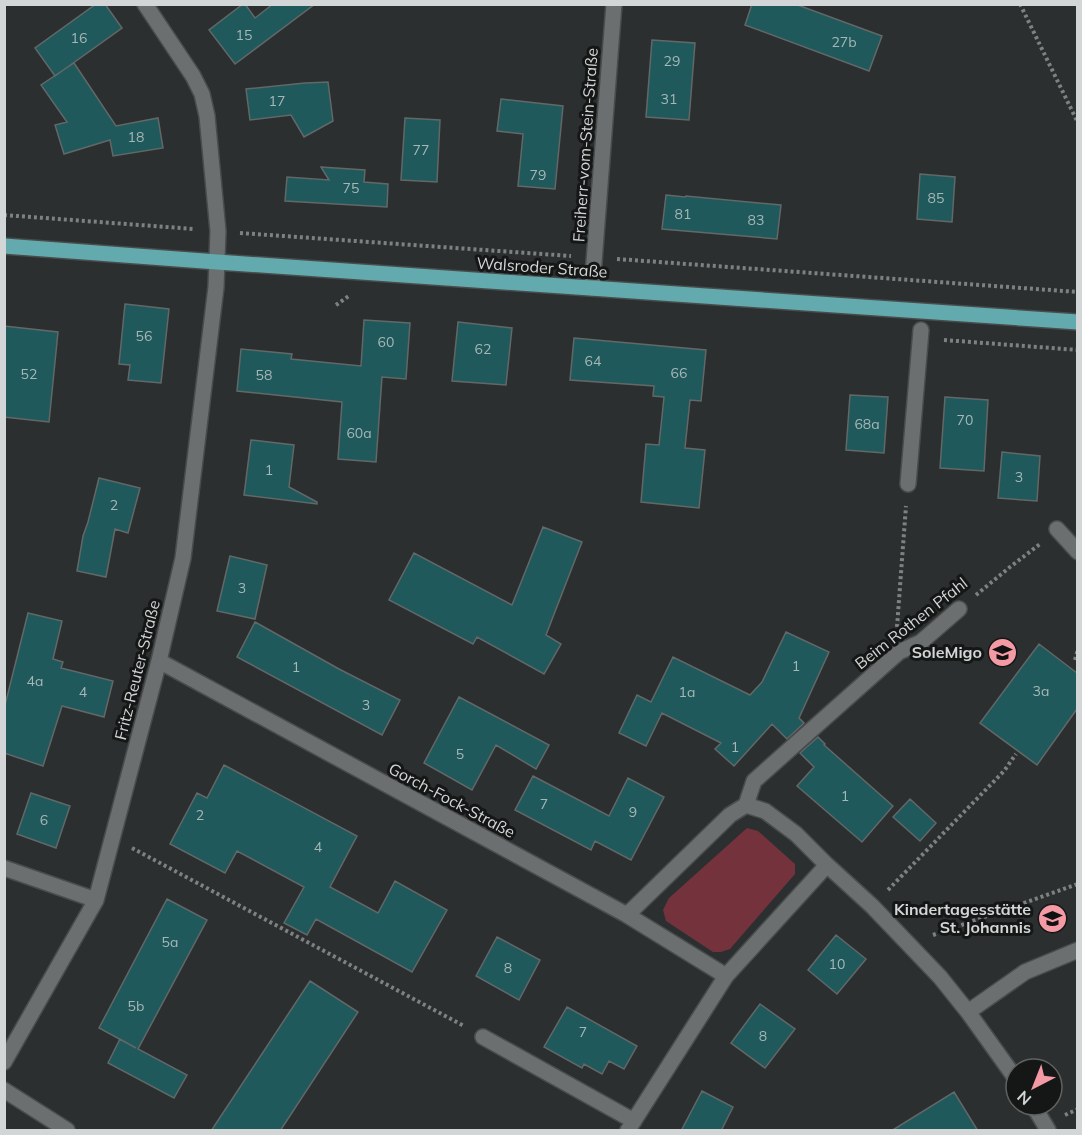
<svg xmlns="http://www.w3.org/2000/svg" width="1082" height="1135" viewBox="0 0 1082 1135" font-family="Mulish,sans-serif">
  <style>
    .green { fill: #74323d }
    .building { fill: #20595b; stroke: #626767; stroke-width: 1.5 }
    .lines { fill: none; stroke-linecap: round; stroke-linejoin: round }
    .minor-casing { stroke: #494c4c; stroke-width: 18 }
    .major-casing { stroke: #494c4c; stroke-width: 18 }
    .path { stroke: #7e8181; stroke-width: 4; stroke-dasharray: 3 3; stroke-linecap: butt }
    .minor { stroke: #6b6f6f; stroke-width: 15 }
    .major { stroke: #62aaad; stroke-width: 15 }
    .labels { text-anchor: middle; dominant-baseline: central; stroke-width: 6; stroke-linejoin: round; paint-order: stroke }
    .number-label { font-size: 14px; fill: #a6b7b7 }
    .street-label { font-size: 16px; fill: #d3d6d6; stroke: #151717 }
    .poi-label { font-size: 16px; font-weight: bold; fill: #d3d6d6; stroke: #151717; text-anchor: end }
  </style>
  <rect width="100%" height="100%" fill="#2b2f2f"/>
  <path class="green" d="M747 828 758 831 795 864V874L730 949 721 952H713L666 921 663 910 669 898Z"/>
  <path class="building" d="M96 4H105L122 28 55 76 35 48Z
    M243 4H245L255 18 273 4H315L235 64 209 30Z
    M752 4H795L882 36 869 71 745 25Z
    M652 40 695 43 689 120 646 117Z
    M74 63 116 126 158 118 163 148 113 156 110 140 64 154 55 125 67 122 41 85Z
    M328 82 333 121 304 137 291 115 250 120 246 89 305 83Z
    M501 99 563 106 555 189 518 186 523 134 497 131Z
    M405 118 440 120 437 182 401 180Z
    M321 167 365 170 364 182 388 184 387 207 285 201 287 177 329 180Z
    M920 174 955 177 952 222 917 219Z
    M666 195 685 197 686 196 781 205 777 239 662 229Z
    M125 304 169 309 161 383 128 380 130 365 119 364Z
    M364 320 410 323 406 379 382 377 376 462 338 459 342 402 237 391 241 349 292 354 291 359 361 366Z
    M458 322 512 328 506 385 452 381Z
    M4 326 58 332 49 422 4 417Z
    M574 338 706 350 701 401 690 400 685 448 705 450 699 508 641 502 646 444 659 445 664 397 653 396 654 386 570 380Z
    M850 395 888 397 884 453 846 450Z
    M945 397 988 400 984 471 940 468Z
    M251 440 294 445 289 487 317 502V504L244 495Z
    M1002 452 1040 456 1037 501 998 498Z
    M99 478 140 488 128 533 115 529 106 577 77 571 83 536 88 522Z
    M543 527 582 542 546 635 561 644 544 674 477 637 473 644 389 600 414 553 512 605Z
    M230 556 267 565 255 619 217 611Z
    M28 613 62 621 53 659 63 662 61 668 113 681 104 717 62 706 43 766 4 753V709Z
    M255 622 339 669 400 700 382 735 237 657Z
    M786 632 829 652 799 718 804 723 787 739 772 724 734 766 715 749 721 743 662 713 646 746 619 733 637 695 651 702 673 657 750 695 762 682Z
    M1039 644 1077 673V709L1037 765 980 723Z
    M459 697 549 745 536 769 496 745 472 790 424 763Z
    M818 737 825 744 824 745 893 806 862 842 797 786 814 767 800 753Z
    M224 765 357 836 330 887 378 913 395 881 447 910 412 972 316 919 307 935 284 923 304 887 237 851 225 873 170 844 197 793 207 798Z
    M533 776 609 816 628 778 664 797 631 860 595 841 591 850 515 810Z
    M31 793 70 806 56 848 17 834Z
    M910 799 936 823 920 841 893 817Z
    M167 899 207 920 138 1049 187 1075 174 1098 108 1063 120 1039 136 1048 99 1028Z
    M836 935 866 959 837 994 808 970Z
    M497 937 540 960 519 1000 476 976Z
    M310 981 358 1012 280 1131H211Z
    M760 1004 795 1029 765 1068 731 1043Z
    M567 1007 637 1046 624 1069 609 1061 602 1074 584 1064 582 1068 544 1047Z
    M702 1091 733 1107 721 1131H681Z
    M954 1092 978 1131H891Z"/>
  <g class="lines">
    <defs>
      <path id="minor" d="M592 288 614 4
        M908 484 921 330
        M1057 529 1078 552
        M159 661 627 915 726 976
        M746 805 754 781 899 652 921 642 959 609
        M4 868 96 900
        M627 915 730 815 746 805 765 811 796 834 827 865 872 906 940 977 968 1012 1016 1079
        M968 1012 1025 972 1078 950
        M483 1037 634 1121
        M4 1062 96 900 159 661 183 558 216 287 218 231 207 116 202 94 193 76 145 4
        M4 1090 67 1130
        M1033 1105 1048 1130
        M628 1130 726 976 827 865"/>
      <path id="major" d="M4 246 217 262 1078 322"/>
    </defs>
    <use href="#minor" class="minor-casing"/>
    <use href="#major" class="major-casing"/>
    <path class="path" d="M1020 4 1078 123
      M4 215 194 229
      M240 233 571 256
      M617 259 1078 292
      M336 305 350 295
      M944 340 1078 350
      M976 595 1010 567 1040 544
      M897 627 906 506
      M1075 660 1078 649
      M132 848 464 1026
      M888 890 1004 771 1016 754
      M933 935 1078 884
      M1065 1115 1078 1109"/>
    <use href="#minor" class="minor"/>
    <use href="#major" class="major"/>
  </g>
  <defs>
    <symbol id="school-disc" viewBox="-11 -11 22 22"><circle r="9.5" fill="#f49aa5" stroke="#151717"/><path d="M0-5L7-2L0 1L-7-2ZM-4 1L0 2.5L4 1V4Q0 6-4 4Z" fill="#111"/></symbol>
  </defs>
  <g fill-rule="evenodd">
    <use href="#school-disc" x="986" y="636" width="33" height="33"/>
    <use href="#school-disc" x="1036" y="902" width="33" height="33"/>
  </g>
  <g class="labels">
    <g class="number-label">
      <text x="244" y="35">15</text>
      <text x="79" y="38">16</text>
      <text x="844" y="42">27b</text>
      <text x="672" y="61">29</text>
      <text x="669" y="99">31</text>
      <text x="277" y="101">17</text>
      <text x="136" y="137">18</text>
      <text x="421" y="150">77</text>
      <text x="538" y="175">79</text>
      <text x="351" y="188">75</text>
      <text x="936" y="198">85</text>
      <text x="683" y="214">81</text>
      <text x="756" y="220">83</text>
      <text x="144" y="336">56</text>
      <text x="386" y="342">60</text>
      <text x="483" y="349">62</text>
      <text x="593" y="361">64</text>
      <text x="679" y="373">66</text>
      <text x="29" y="374">52</text>
      <text x="264" y="375">58</text>
      <text x="965" y="420">70</text>
      <text x="867" y="424">68a</text>
      <text x="359" y="433">60a</text>
      <text x="269" y="470">1</text>
      <text x="1019" y="477">3</text>
      <text x="114" y="505">2</text>
      <text x="242" y="588">3</text>
      <text x="796" y="666">1</text>
      <text x="296" y="667">1</text>
      <text x="35" y="681">4a</text>
      <text x="1041" y="691">3a</text>
      <text x="83" y="692">4</text>
      <text x="687" y="692">1a</text>
      <text x="366" y="705">3</text>
      <text x="735" y="747">1</text>
      <text x="460" y="754">5</text>
      <text x="845" y="796">1</text>
      <text x="544" y="804">7</text>
      <text x="633" y="812">9</text>
      <text x="200" y="815">2</text>
      <text x="44" y="820">6</text>
      <text x="318" y="847">4</text>
      <text x="170" y="942">5a</text>
      <text x="837" y="964">10</text>
      <text x="508" y="968">8</text>
      <text x="136" y="1006">5b</text>
      <text x="583" y="1032">7</text>
      <text x="763" y="1036">8</text>
    </g>
    <g class="street-label">
      <text transform="translate(585 145) rotate(-86)">Freiherr-vom-Stein-Straße</text>
      <text transform="translate(542 267) rotate(4)">Walsroder Straße</text>
      <text transform="translate(911 623) rotate(-38)">Beim Rothen Pfahl</text>
      <text transform="translate(137 670) rotate(-76)">Fritz-Reuter-Straße</text>
      <text transform="translate(452 800) rotate(28)">Gorch-Fock-Straße</text>
    </g>
    <g class="poi-label">
      <text x="982" y="652">SoleMigo</text>
      <text x="1031" y="909">Kindertagesstätte<tspan x="1031" dy="18">St. Johannis</tspan></text>
    </g>
  </g>
  <rect width="1082" height="1135" fill="none" stroke="#d3d6d6" stroke-width="12"/>
  <g transform="translate(1034 1087) rotate(222)"><circle r="28" fill="#151717" stroke="#616363" stroke-width="1.5"/>
  <path d="M0-4.5L10 22L0 15L-10 22Z" fill="#f49aa5"/>
  <text y="-9" font-size="16" font-weight="bold" text-anchor="middle" fill="#d3d6d6">N</text>
  </g>
</svg>
